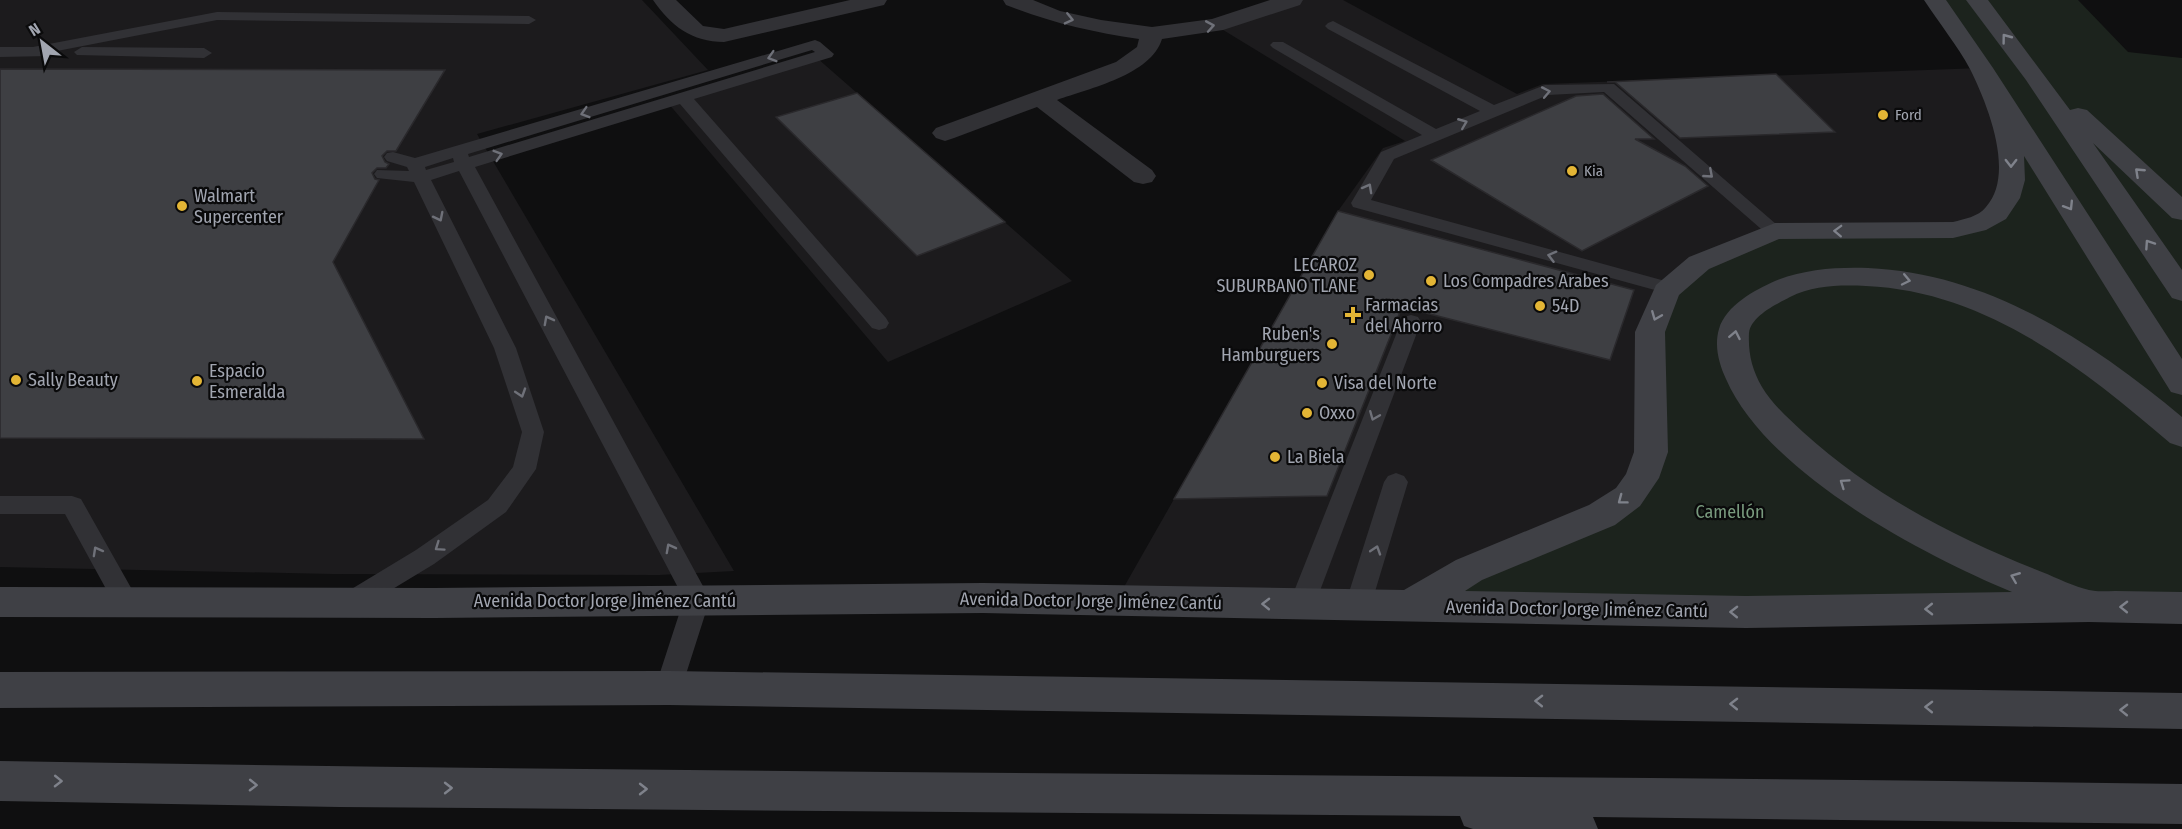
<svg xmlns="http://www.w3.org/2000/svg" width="2182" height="829" viewBox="0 0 2182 829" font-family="'Fira Sans Condensed',sans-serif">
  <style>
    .built { fill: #1c1b1d }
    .green { fill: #1c231d }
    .building { fill: #3e3f43; stroke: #2a292c; stroke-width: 1.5 }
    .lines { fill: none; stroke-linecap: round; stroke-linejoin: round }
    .lane { fill: #313135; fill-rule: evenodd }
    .street { fill: #313135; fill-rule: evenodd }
    .secondary { fill: #3f4045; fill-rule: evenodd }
    .oneway { stroke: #6f7179 }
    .oneway2 { stroke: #7f828b }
    .poi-dot { fill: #e3b535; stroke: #0a0a0b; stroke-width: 2 }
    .labels { text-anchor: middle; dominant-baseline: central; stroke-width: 4.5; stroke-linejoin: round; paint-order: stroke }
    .far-poi-label { font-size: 15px; fill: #a1a5b0; stroke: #0a0a0b; text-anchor: start }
    .poi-label { font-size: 18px; fill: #a1a5b0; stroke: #0a0a0b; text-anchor: start }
    .park-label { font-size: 18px; fill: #799a7e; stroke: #0a0a0b }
    .street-label { font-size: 18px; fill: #a1a5b0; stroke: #0a0a0b }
  </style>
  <rect width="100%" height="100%" fill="#0f0f10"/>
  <path class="built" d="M0 0H642L708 70 477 134 734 571 659 575 332 574 0 567Z
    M1292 0H1343L1517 94 1543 84 1981 68 2004 120 2005 200 1642 478 1410 606 1116 601 1338 211 1383 148 1405 141 1215 25Z
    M817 58 1072 281 888 362 668 103Z"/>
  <path class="green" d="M1935 0H2078L2128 52 2182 58V608L1410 606 1628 497 1666 291 1775 231 1953 230 1995 215 2004 120Z"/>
  <path class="building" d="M0 69 445 70 396 151H387L382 156 385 162 389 164 386 168H377L372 173 375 179 379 180 333 262 424 439 0 438Z
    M1776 74 1835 132 1680 138 1615 82H1607Z
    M857 93 1005 222 917 256 776 117Z
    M1603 94 1654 139H1635L1685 166 1708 186 1582 251 1431 160 1576 96Z
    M1338 211 1634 290 1610 360 1402 307 1327 496 1174 499Z"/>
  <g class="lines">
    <path class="lane" d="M217 12 529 16 536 20 529 24 217 20 57 51 49 56 0 57V47H33Z
      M1333 21 1494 105 1545 85 1614 84 1784 231 1782 235H1768L1604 92 1548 95 1394 159 1371 200 1676 284 1679 288 1676 292 1669 294 1662 292 1353 207 1351 203 1381 152 1422 135 1273 48 1270 45 1273 42H1283L1436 129 1480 111 1328 29 1325 26 1328 23Z
      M815 40 820 42 834 54 832 57 694 99 886 318 889 323 886 328 879 330 872 328 680 104 475 167 710 599 679 696 669 700 659 696 655 688 684 599 459 171 431 180 516 348 544 432 536 469 506 512 434 564 358 610 349 614 340 610 336 603 340 596 416 550 488 500 513 467 522 432 494 348 414 182 377 178 374 174 377 170 409 171 407 167 387 161 384 157 387 153 393 152 415 158ZM812 50 815 52 469 157 468 154ZM453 158 454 162 426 170 425 167Z
      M82 47 204 48 212 53 204 58 77 55 74 52Z
      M1411 315 1418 317 1421 322 1315 604 1311 611 1302 615 1293 611 1289 604 1401 322 1404 317Z
      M1396 473 1404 476 1408 482 1371 605 1367 612 1358 616 1349 612 1345 605 1384 482 1388 476Z
      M0 496H72L81 499 139 602 135 609 126 613 117 609 65 514H0Z"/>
    <path class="street" d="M653 0H676L703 26 724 29 850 0H887L884 5 724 42C692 42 671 26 653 0Z
      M1003 0H1033L1060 11 1101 20 1152 27 1212 19 1270 0H1303L1300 5 1223 30 1162 39C1151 75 1090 88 1057 100L1152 170 1156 176 1152 182 1143 184 1134 182 1037 107 954 138 945 141 936 138 932 133 936 128 1116 62 1137 47 1139 39C1091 32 1052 23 1006 5Z"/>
    <path class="secondary" d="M1924 0H1946L1993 68 2182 359V395L2171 392 2024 156 2025 180 2020 198 2006 219 1986 230 1953 238 1779 239 1709 269 1679 295 1665 332 1668 452 1659 478 1640 506 1615 525 1482 580 1465 591 1746 596 2012 592C1921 554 1767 473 1726 379 1719 364 1714 346 1719 329 1726 305 1755 290 1775 281 1805 269 1836 267 1868 268 1988 273 2092 342 2182 417V447L2170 443C2083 368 1985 291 1866 286 1840 285 1814 285 1790 297 1777 304 1751 316 1749 333 1748 353 1752 370 1762 387 1772 404 1789 419 1803 432 1872 495 1956 538 2042 572 2057 578 2075 587 2089 590 2097 592 2107 591 2115 591 2137 591 2160 592 2182 592V624L2089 622 1746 628 983 613 434 618 0 617V587L434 588 983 583 1404 590 1456 560 1589 505 1616 488 1626 474 1634 452 1635 332 1656 285 1689 257 1775 223 1953 222C1964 219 1978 217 1986 207 2016 174 1987 103 1970 69 1957 45 1939 23 1924 0Z
      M1966 0H1988L2070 110 2078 108 2087 110 2182 197V220L2172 218 2093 143 2182 270V301L2172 298 2026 80Z
      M669 671 2182 693V729L669 705 0 708V672Z
      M0 761C727 774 1455 774 2182 784V824L1593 817 1598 829H1473L1464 826 1460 816 339 807 0 801Z"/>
  </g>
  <defs><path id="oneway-chevron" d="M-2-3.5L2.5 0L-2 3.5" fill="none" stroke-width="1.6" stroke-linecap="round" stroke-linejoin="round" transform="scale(1.5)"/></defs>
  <g class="oneway">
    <use href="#oneway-chevron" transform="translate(1069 19) rotate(13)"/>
    <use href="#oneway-chevron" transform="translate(1210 26) rotate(-10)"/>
    <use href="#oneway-chevron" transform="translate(772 57) rotate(163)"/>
    <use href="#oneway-chevron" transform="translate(1546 92) rotate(-11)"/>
    <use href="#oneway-chevron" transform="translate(585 113) rotate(163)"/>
    <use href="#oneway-chevron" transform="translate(1463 123) rotate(-22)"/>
    <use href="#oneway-chevron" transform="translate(498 155) rotate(-17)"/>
    <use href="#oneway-chevron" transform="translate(1709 174) rotate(41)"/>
    <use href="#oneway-chevron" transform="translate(1368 188) rotate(-61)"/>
    <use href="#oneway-chevron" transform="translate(439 217) rotate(63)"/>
    <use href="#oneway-chevron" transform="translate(1552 256) rotate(-165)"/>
    <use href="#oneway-chevron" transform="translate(548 320) rotate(-118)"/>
    <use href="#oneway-chevron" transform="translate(521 393) rotate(72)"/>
    <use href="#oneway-chevron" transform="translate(1374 416) rotate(112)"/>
    <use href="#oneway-chevron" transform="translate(439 547) rotate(145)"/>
    <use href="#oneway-chevron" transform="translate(670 548) rotate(-118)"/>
    <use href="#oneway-chevron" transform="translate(1376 550) rotate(-72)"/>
    <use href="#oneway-chevron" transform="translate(97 551) rotate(-119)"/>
  </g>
  <g class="oneway2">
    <use href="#oneway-chevron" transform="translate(2006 38) rotate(-127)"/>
    <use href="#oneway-chevron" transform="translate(2011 163) rotate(90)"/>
    <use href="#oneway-chevron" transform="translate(2139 172) rotate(-137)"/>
    <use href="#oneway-chevron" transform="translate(2069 206) rotate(58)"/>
    <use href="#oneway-chevron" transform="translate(1838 231) rotate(-178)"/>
    <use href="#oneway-chevron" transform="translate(2149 244) rotate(-124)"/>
    <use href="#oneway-chevron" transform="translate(1906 280) rotate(12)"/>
    <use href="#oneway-chevron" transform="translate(1656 316) rotate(112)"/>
    <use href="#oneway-chevron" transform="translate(1735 335) rotate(-79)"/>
    <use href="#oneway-chevron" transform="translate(1844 483) rotate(-145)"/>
    <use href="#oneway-chevron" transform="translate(1622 500) rotate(143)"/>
    <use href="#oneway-chevron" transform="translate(2015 577) rotate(-158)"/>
    <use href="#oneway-chevron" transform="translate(1266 604) rotate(-179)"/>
    <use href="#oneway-chevron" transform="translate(2124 607) rotate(-179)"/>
    <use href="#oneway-chevron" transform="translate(1929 609) rotate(179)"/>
    <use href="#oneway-chevron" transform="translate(1734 612) rotate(-179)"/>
    <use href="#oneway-chevron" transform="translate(1539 701) rotate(-179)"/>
    <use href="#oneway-chevron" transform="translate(1734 704) rotate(-179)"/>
    <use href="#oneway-chevron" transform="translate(1929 707) rotate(-179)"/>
    <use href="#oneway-chevron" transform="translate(2124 710) rotate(-179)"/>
    <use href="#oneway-chevron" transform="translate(58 781) rotate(1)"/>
    <use href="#oneway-chevron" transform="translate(253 785) rotate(1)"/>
    <use href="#oneway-chevron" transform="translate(448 788)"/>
    <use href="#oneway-chevron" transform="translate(643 789)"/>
  </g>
  <g class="poi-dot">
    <circle cx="1883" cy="115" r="6"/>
    <circle cx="1572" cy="171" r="6"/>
    <circle cx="182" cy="206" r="6"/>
    <circle cx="1369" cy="275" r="6"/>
    <circle cx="1431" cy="281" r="6"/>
    <circle cx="1540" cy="306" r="6"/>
    <path d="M1350 306h6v6h6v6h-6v6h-6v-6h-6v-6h6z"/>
    <circle cx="1332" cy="344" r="6"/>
    <circle cx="16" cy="380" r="6"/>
    <circle cx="197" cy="381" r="6"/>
    <circle cx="1322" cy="383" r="6"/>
    <circle cx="1307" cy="413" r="6"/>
    <circle cx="1275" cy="457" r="6"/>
  </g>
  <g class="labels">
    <g class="far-poi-label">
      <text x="1895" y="115">Ford</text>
      <text x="1584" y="171">Kia</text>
    </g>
    <g class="poi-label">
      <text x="194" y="196">Walmart<tspan x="194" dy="21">Supercenter</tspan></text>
      <text x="1357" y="265" text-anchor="end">LECAROZ<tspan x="1357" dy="21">SUBURBANO TLANE</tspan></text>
      <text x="1443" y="281">Los Compadres Arabes</text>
      <text x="1365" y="305">Farmacias<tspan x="1365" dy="21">del Ahorro</tspan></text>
      <text x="1552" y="306">54D</text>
      <text x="1320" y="334" text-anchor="end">Ruben's<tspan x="1320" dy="21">Hamburguers</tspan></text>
      <text x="209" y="371">Espacio<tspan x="209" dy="21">Esmeralda</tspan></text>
      <text x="28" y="380">Sally Beauty</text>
      <text x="1334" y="383">Visa del Norte</text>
      <text x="1319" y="413">Oxxo</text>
      <text x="1287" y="457">La Biela</text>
    </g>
    <g class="park-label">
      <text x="1730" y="512">Camellón</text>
    </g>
    <g class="street-label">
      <text x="605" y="601">Avenida Doctor Jorge Jiménez Cantú</text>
      <text transform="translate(1091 601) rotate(1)">Avenida Doctor Jorge Jiménez Cantú</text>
      <text transform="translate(1577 609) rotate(1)">Avenida Doctor Jorge Jiménez Cantú</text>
    </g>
  </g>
  <g transform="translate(42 42) rotate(329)" stroke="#0a0a0b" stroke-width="4.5" paint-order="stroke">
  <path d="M0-4.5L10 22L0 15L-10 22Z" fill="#a1a5b0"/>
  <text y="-9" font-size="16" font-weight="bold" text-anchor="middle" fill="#a1a5b0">N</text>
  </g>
</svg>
